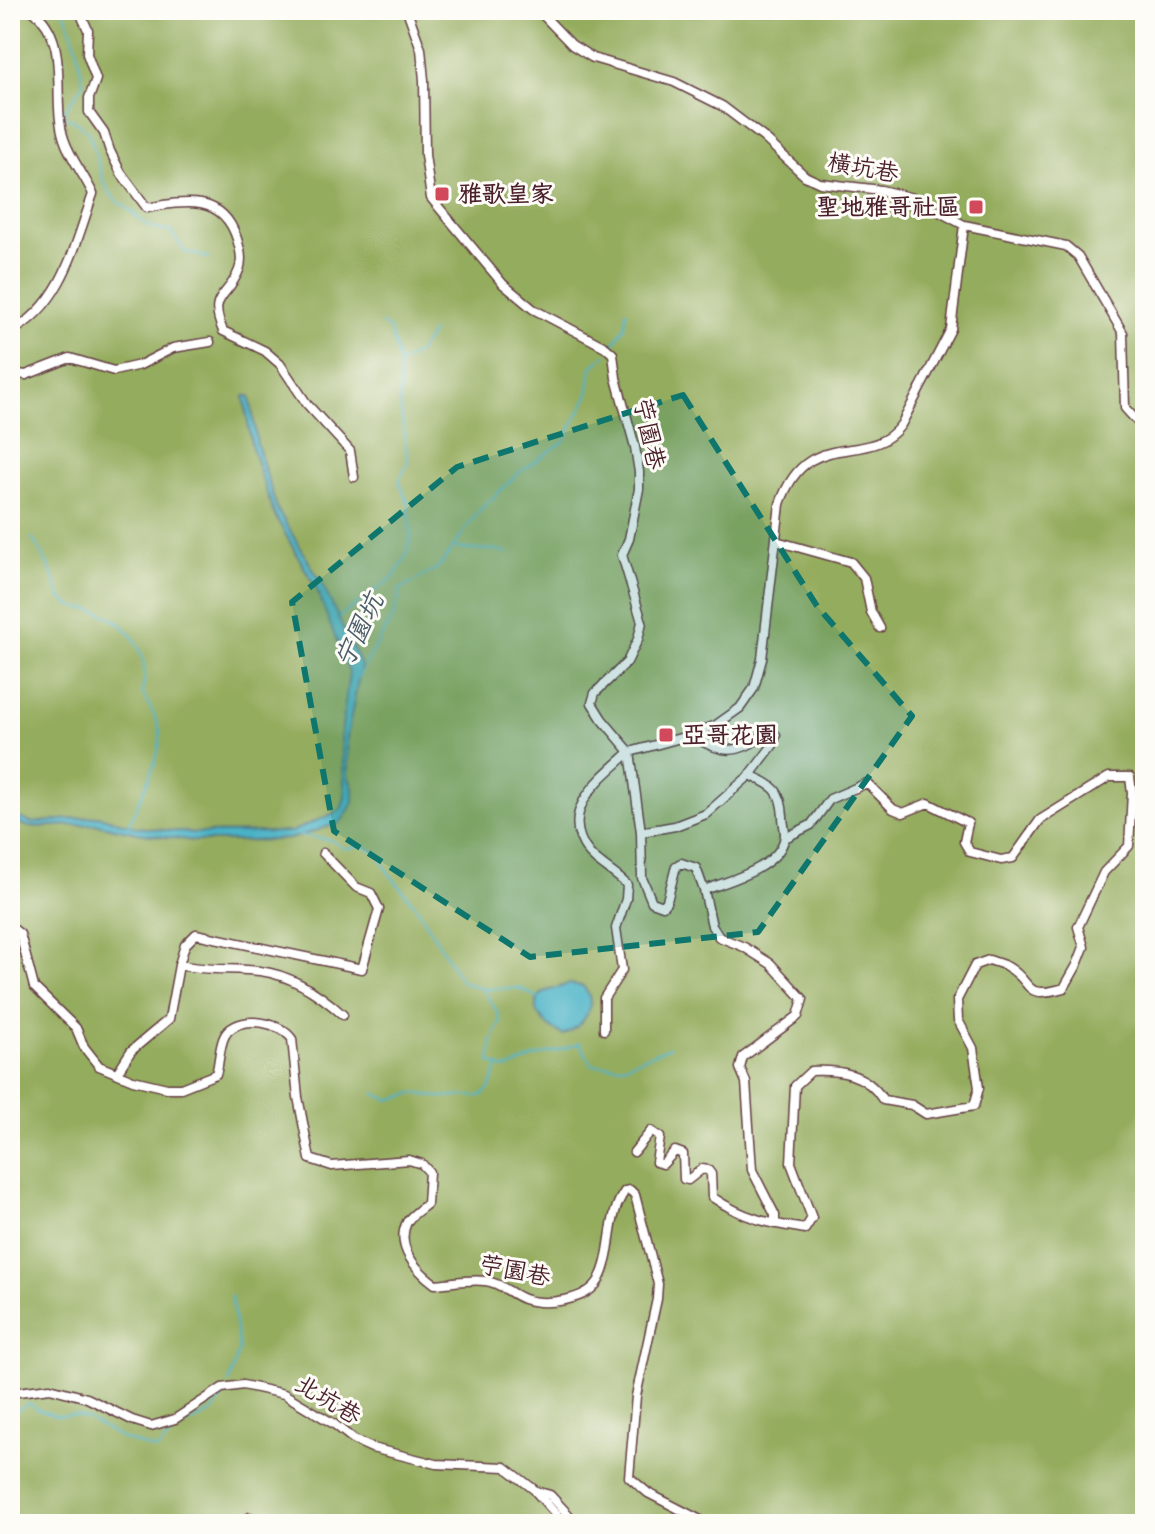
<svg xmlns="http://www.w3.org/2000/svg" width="1155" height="1534" viewBox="0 0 1155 1534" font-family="'Balsamiq Sans','LXGW WenKai TC',sans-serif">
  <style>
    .forest { fill: #94ac5d; stroke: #6f6644; stroke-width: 2 }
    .water { fill: #48b2c6; stroke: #496878; stroke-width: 2 }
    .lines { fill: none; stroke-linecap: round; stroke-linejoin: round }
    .stream { stroke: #48b2c6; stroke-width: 2 }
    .minor-casing { stroke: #633d43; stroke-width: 11 }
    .minor { stroke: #fff; stroke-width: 8 }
    .marked { fill: #0f766e; fill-opacity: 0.2; stroke: #0f766e; stroke-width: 6; stroke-dasharray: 16 10; stroke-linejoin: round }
    .poi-dot { fill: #d1495b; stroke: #fdfcf7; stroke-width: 3 }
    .labels { text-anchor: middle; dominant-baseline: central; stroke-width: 6; stroke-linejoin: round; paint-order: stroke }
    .street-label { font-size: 24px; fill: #4a1f2b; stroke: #fdfcf7 }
    .poi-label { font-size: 24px; font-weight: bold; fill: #4a1f2b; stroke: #fdfcf7; text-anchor: start }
    .water-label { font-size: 26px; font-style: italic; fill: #495a69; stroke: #fdfcf7 }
  </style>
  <rect width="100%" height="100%" fill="#fdfcf7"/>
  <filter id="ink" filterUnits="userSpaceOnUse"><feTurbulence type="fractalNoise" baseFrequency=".0125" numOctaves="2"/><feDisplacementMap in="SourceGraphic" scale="16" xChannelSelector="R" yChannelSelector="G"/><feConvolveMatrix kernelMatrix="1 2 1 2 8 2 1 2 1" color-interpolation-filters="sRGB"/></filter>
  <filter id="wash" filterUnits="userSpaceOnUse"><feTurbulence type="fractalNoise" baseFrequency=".006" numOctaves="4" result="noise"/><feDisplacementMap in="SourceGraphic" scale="32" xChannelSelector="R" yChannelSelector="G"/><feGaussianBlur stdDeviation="1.8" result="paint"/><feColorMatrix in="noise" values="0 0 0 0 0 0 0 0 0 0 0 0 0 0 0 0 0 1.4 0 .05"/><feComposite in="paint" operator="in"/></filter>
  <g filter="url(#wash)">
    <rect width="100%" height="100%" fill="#f3e8ce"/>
    <path class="forest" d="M10 10H1145V1524H10Z"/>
    <path class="water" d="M244 396H250L257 444 277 509 322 584 361 665 347 737 348 776 353 788V802L348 812 340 823 290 839 252 841H194L137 833 97 824 29 827 10 820V815L32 823 99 816 136 827 194 833 291 832 341 810 345 796 341 736 349 672 316 588 273 512 251 444Z
      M569 984 583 986C600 1006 583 1026 563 1035L547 1025 536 1011 538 998 544 992Z"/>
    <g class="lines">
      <path class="stream" d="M64 10 77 48 83 84 62 115C70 119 84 125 88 132 99 154 98 184 117 201 120 204 124 205 127 208 140 219 151 232 170 231L185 252 209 258
        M610 350 625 326 626 311
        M400 364 419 352 432 332
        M32 538C39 550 48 563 53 576 56 582 57 593 62 599 72 610 84 607 96 611 131 622 152 656 142 692 148 704 158 718 160 732 163 755 137 804 128 826
        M454 547C472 554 490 545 507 553
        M339 617 394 577 407 555 411 535 408 503 399 481 408 462 400 403 399 364 390 329 382 324
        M358 677 394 615 400 590 439 567 479 511 519 473 564 441 588 396 592 367 606 355
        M299 835 331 840 345 849 361 845 378 854 388 872 418 909 462 982 483 989 498 1013 500 1022 492 1040 490 1062 505 1069C518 1066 529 1058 542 1055 555 1051 567 1049 580 1043L592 1065 623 1066 670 1047
        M484 989 519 988 539 998
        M374 1093 389 1100 414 1093 438 1097 481 1096 490 1088 498 1068
        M229 1383 239 1349 231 1296
        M10 1414 29 1403 39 1410 56 1416 75 1415 87 1419 123 1439 157 1450 176 1429 211 1413 225 1394"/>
    </g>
  </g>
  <g filter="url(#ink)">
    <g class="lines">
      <defs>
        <path id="minor" d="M79 10 88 30 87 54 96 79 89 98V112L104 133 110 151 121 173 147 208C185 201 223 194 237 239 240 249 243 260 239 270 228 299 207 294 223 331L265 351 280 364 307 404 350 451 354 477
          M407 10 421 49 424 80 425 155 431 198 503 284 533 309 605 347 613 354 616 378 635 447 639 472V489L629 539 622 555 642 622 638 639 627 662 595 693 592 703 602 719 630 752 691 735 716 725 740 708 754 688 762 659 780 504C808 423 867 470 901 425L951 329 964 225
          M538 10 572 45 593 58 674 82 722 106 763 137 805 176 820 183 881 190 913 198 964 225 1066 246 1078 256 1123 333 1125 408 1145 430
          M10 332C62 306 75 245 93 194 85 176 70 158 64 139 50 97 73 41 32 10
          M10 373 26 375 70 358 114 371 140 365 173 348 210 342
          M776 541 851 562 864 578 871 612 880 628
          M691 735C723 754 737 756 767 733L776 735 773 745 750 775C773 786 781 788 783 816 783 822 785 829 785 835 782 867 729 881 704 890L712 926 719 937 744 947 771 964 803 999 798 1016 743 1057 740 1068 746 1082 752 1170 775 1215V1224
          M630 752 641 832 642 878 652 902 663 906 667 901 676 866 681 863 696 868 704 890
          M641 832 675 826 706 814 750 775
          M10 926 20 934 34 987 76 1028 84 1047 99 1066 133 1080 167 1088H181L216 1074C220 1062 219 1040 228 1031 244 1015 280 1022 292 1039L298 1097 310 1159 332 1166 409 1160 422 1164 429 1172 427 1204C421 1209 411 1215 407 1222 395 1247 416 1270 435 1284 450 1283 469 1279 485 1281 500 1282 510 1294 524 1299 545 1306 587 1301 599 1280 614 1252 606 1217 625 1191L630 1190 635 1195 658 1284 657 1299 636 1396 629 1477 648 1493 708 1524
          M179 965C206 971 233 968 260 971 291 975 321 995 343 1015
          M604 1030V998L622 970 616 928 626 899 627 885C616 873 599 865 589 853 556 811 601 778 630 752
          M117 1073 131 1051 169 1019 179 965 185 945 196 934 362 969 379 909 371 893 356 887 323 853
          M634 1152 651 1131 660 1137 656 1162 663 1164 675 1151 683 1154 684 1179 688 1180 702 1169 708 1170 711 1174 712 1197C745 1219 767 1223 805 1229L812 1218 791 1163 795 1086 811 1071C840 1070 867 1073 883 1100L912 1105 926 1114 974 1106 979 1088 973 1048 958 1020 957 1000 975 965 989 960C995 962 1003 964 1008 967 1035 983 1021 1000 1064 988L1077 965 1084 947 1078 927 1104 872 1129 846 1132 793 1130 777H1109L1040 820 1013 858 1001 860 970 852 964 842 968 823 928 803 903 813 893 809 867 783 830 799 811 825 785 838
          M10 1393 50 1388 87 1398 132 1420 151 1426 175 1419 222 1388 243 1385 284 1394 334 1424 354 1440 372 1448 436 1464 505 1467 536 1491 550 1495 577 1524
          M536 1492 565 1524
          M245 1524 250 1517"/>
      </defs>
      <use href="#minor" class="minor-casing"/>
      <use href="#minor" class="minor"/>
    </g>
  </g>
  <path class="marked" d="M683 395 817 606 912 716 758 932 530 957 334 831 292 602 457 467Z"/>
  <g class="poi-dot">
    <rect x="434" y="186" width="16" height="16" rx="4"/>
    <rect x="968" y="199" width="16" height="16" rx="4"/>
    <rect x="658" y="727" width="16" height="16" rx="4"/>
  </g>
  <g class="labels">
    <g class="street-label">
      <text transform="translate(863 168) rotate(10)">橫坑巷</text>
      <text transform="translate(649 434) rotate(78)">苧園巷</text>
      <text transform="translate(515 1271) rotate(11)">苧園巷</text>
      <text transform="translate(328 1400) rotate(31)">北坑巷</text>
    </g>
    <g class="poi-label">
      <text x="458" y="194">雅歌皇家</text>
      <text x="960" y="207" text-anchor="end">聖地雅哥社區</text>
      <text x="682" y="735">亞哥花園</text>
    </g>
    <g class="water-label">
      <text transform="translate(360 631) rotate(-64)">宁園坑</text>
    </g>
  </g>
  <rect width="1155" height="1534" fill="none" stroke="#fdfcf7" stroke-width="40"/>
</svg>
